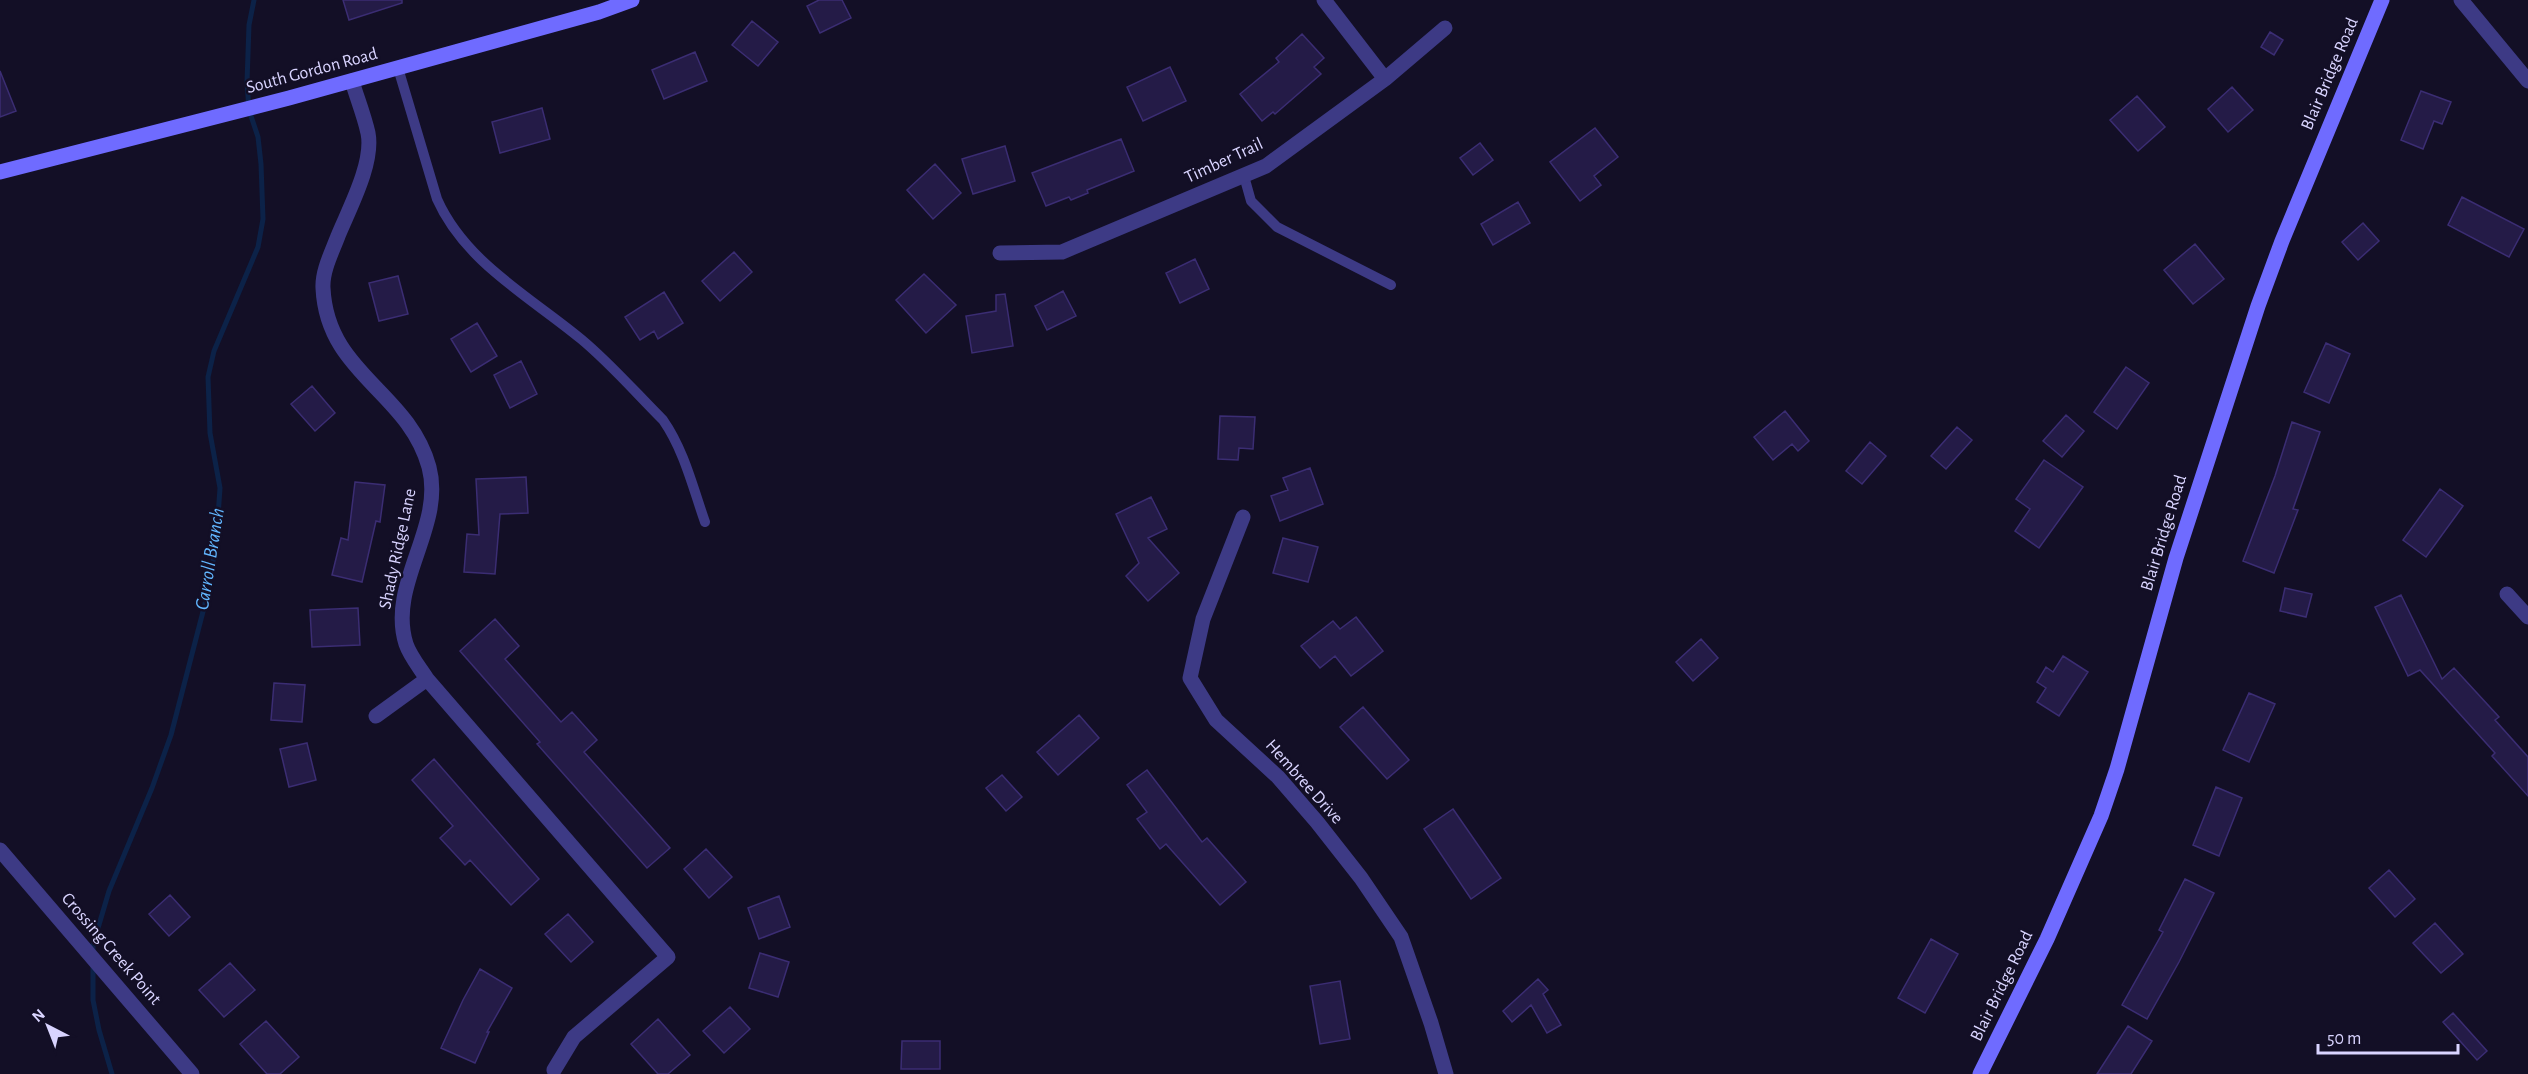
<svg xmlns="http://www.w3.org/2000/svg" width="2528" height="1074" viewBox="0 0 2528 1074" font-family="'Alegreya Sans',sans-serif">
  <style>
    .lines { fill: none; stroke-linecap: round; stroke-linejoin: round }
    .stream { stroke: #0c2248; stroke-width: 5 }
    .building { fill: #241b47; stroke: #3b2d73; stroke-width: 1.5 }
    .lane { stroke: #3d3a85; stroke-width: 10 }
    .street { stroke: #3d3a85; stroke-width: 15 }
    .secondary { stroke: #6f6bff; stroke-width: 15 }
    .labels { text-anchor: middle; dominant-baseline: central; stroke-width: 5; stroke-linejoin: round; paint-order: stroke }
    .street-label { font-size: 18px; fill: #d9d4ff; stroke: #130f26 }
    .water-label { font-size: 20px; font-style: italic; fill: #62b6ff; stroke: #130f26 }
  </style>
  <rect width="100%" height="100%" fill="#130f26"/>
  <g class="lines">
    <path class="stream" d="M93 952V945L109 891 152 788 171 735 206 600 216 545 220 488 210 433 208 377 214 351 258 247 263 219 261 164 258 137 249 110 247 82 249 25 254 0
      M93 965V1000L99 1030 112 1074"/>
  </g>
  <path class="building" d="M343 0H402V3L349 20Z
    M819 0H842L851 18 820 33 807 6Z
    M752 21 778 42 758 66 732 45Z
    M2270 32 2283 40 2274 55 2261 47Z
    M1302 34 1324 58 1314 67 1321 74 1275 114 1273 112 1262 121 1240 94 1279 62 1276 58Z
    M695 52 707 81 664 99 652 70Z
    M1170 67 1186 101 1143 121 1127 87Z
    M0 71 16 111 0 117Z
    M2232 87 2253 110 2228 132 2208 109Z
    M2421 91 2451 102 2442 124 2434 121 2423 149 2401 140Z
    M2137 96 2165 127 2138 151 2110 120Z
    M542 108 550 139 500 153 492 122Z
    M1595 128 1618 157 1594 176 1601 185 1580 201 1550 162Z
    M1121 139 1134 171 1087 190 1088 193 1071 200 1069 197 1046 206 1032 173Z
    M1480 143 1493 160 1473 175 1460 158Z
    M1005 146 1015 181 973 194 962 159Z
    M935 164 961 193 933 219 907 190Z
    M2462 197 2524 229 2509 257 2448 225Z
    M1518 202 1530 223 1493 245 1481 224Z
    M2363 223 2379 241 2358 260 2342 242Z
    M2195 244 2224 279 2193 304 2164 270Z
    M734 252 752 272 720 301 702 281Z
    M1195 259 1209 289 1180 303 1166 273Z
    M924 274 956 305 926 333 896 300Z
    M398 276 408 314 379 321 369 283Z
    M1063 291 1076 316 1047 330 1035 306Z
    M664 292 683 323 658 339 654 331 640 340 625 317Z
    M1005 294 1013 346 972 353 966 316 996 311V295Z
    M477 323 497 356 471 372 451 339Z
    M2326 343 2350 354 2329 403 2304 392Z
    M521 361 537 394 510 408 494 375Z
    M2126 367 2149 383 2117 429 2094 412Z
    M312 386 335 413 315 431 291 404Z
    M1785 411 1809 441 1798 451 1792 444 1773 460 1754 437Z
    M2066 415 2084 431 2062 457 2043 441Z
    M1220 416 1255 417 1253 449 1239 448 1238 460 1218 459Z
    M2292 422 2320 432 2293 509 2298 510 2274 573 2243 561 2275 476Z
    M1957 427 1972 440 1946 469 1931 456Z
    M1870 442 1886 456 1862 484 1846 471Z
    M2044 460 2083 487 2039 548 2015 531 2030 509 2016 499Z
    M1310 468 1323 504 1280 521 1271 496 1288 490 1283 478Z
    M526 477 528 513 500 514 495 574 464 572 467 534 479 535 476 479Z
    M355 482 385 485 380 522 376 521 362 582 332 575 341 538 348 540Z
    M2440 489 2463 506 2426 557 2403 540Z
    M1151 497 1167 529 1148 538 1179 573 1148 601 1126 576 1139 563 1116 514Z
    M1283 538 1318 547 1308 582 1273 573Z
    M2285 588 2312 594 2306 617 2280 611Z
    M2401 595 2442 679 2454 668 2499 717 2495 720 2528 757V796L2492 756 2495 753 2420 670 2408 676 2375 607Z
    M358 608 360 645 312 647 310 610Z
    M1356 617 1383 651 1351 676 1335 656 1320 668 1301 646 1333 621 1340 629Z
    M495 619 519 646 505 659 561 722 572 712 597 740 584 752 670 848 647 868 537 744 540 742 460 651Z
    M1701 639 1718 658 1693 681 1676 662Z
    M2063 656 2088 672 2059 716 2037 702 2046 688 2037 682 2046 667 2053 672Z
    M274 683 305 685 302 722 271 720Z
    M2249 693 2275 704 2249 762 2223 750Z
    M1363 707 1409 760 1387 779 1340 727Z
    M1079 715 1099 738 1058 775 1037 752Z
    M307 743 316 780 289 787 280 749Z
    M434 759 539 879 511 905 470 860 465 865 440 838 453 826 412 780Z
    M1147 770 1202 842 1207 838 1246 882 1220 905 1166 844 1160 849 1137 819 1147 812 1127 785Z
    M1002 775 1022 797 1006 811 986 788Z
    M2216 787 2242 798 2219 856 2193 845Z
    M1453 809 1501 878 1471 899 1424 829Z
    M706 849 732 877 709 898 684 869Z
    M2389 870 2415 899 2395 917 2369 888Z
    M2185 879 2214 893 2179 962 2147 1019 2122 1005 2163 932 2159 930Z
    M170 895 190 917 169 936 149 914Z
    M779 896 790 927 759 939 748 908Z
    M568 914 593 942 571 962 545 934Z
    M2435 923 2463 954 2441 973 2413 943Z
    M1931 939 1958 954 1925 1013 1898 998Z
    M760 953 789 962 778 997 749 988Z
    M230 963 255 990 224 1017 199 990Z
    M480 969 512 988 487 1032H489L475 1063 441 1048 463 1000Z
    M1538 979 1548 990 1543 994 1561 1025 1547 1033 1531 1005 1512 1022 1503 1011Z
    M1340 981 1350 1039 1320 1044 1310 986Z
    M730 1007 750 1029 724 1053 703 1031Z
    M2453 1013 2487 1051 2477 1060 2443 1022Z
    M658 1019 690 1055 668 1074H658L631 1044Z
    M266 1021 299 1057 280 1074H267L240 1044Z
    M2128 1026 2152 1041 2131 1074H2097Z
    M902 1041H940V1069H901Z"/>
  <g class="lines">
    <path class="lane" d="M398 68 437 199C465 262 529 296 581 339 610 363 636 393 663 420 684 450 693 488 705 522
      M1244 176 1251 201 1277 227 1391 285"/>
    <path class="street" d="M1324 0 1385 79
      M2461 0 2528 81
      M352 81C357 98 364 115 368 133 374 163 349 209 338 236 332 252 322 271 323 288 327 374 408 391 429 467 445 527 387 584 406 644 410 656 420 668 427 679L668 957 574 1037 554 1070
      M1000 253 1062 252 1266 166 1385 79 1445 28
      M1243 517 1203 619 1190 678 1216 720 1278 777 1317 822 1361 878 1401 937 1431 1023 1446 1074
      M2507 594 2528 617
      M376 716 427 679
      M0 850 192 1074"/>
    <path class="secondary" d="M0 172 289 98 599 12 632 0
      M1980 1074 2047 939 2101 816 2117 769 2176 558 2258 306 2282 241 2382 0"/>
  </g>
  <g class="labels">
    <g class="street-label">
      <text transform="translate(312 71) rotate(-15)">South Gordon Road</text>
      <text transform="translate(2330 74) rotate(-67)">Blair Bridge Road</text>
      <text transform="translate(1224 161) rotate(-25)">Timber Trail</text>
      <text transform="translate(2164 533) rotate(-73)">Blair Bridge Road</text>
      <text transform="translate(398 549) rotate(-78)">Shady Ridge Lane</text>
      <text transform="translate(1304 782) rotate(48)">Hembree Drive</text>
      <text transform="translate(111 949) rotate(49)">Crossing Creek Point</text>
      <text transform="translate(2002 986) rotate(-64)">Blair Bridge Road</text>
    </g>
    <g class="water-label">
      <text transform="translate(210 559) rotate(-81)">Carroll Branch</text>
    </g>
  </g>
  <g transform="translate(48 1026) rotate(318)" stroke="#130f26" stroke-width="4.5" paint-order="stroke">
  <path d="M0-4.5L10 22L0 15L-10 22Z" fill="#d9d4ff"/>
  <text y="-9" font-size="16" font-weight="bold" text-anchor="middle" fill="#d9d4ff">N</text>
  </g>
  <path d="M2318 1044v9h140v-9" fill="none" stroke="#d9d4ff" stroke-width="3"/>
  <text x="2327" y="1044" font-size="18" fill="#d9d4ff" stroke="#130f26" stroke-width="4.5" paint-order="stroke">50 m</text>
</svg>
